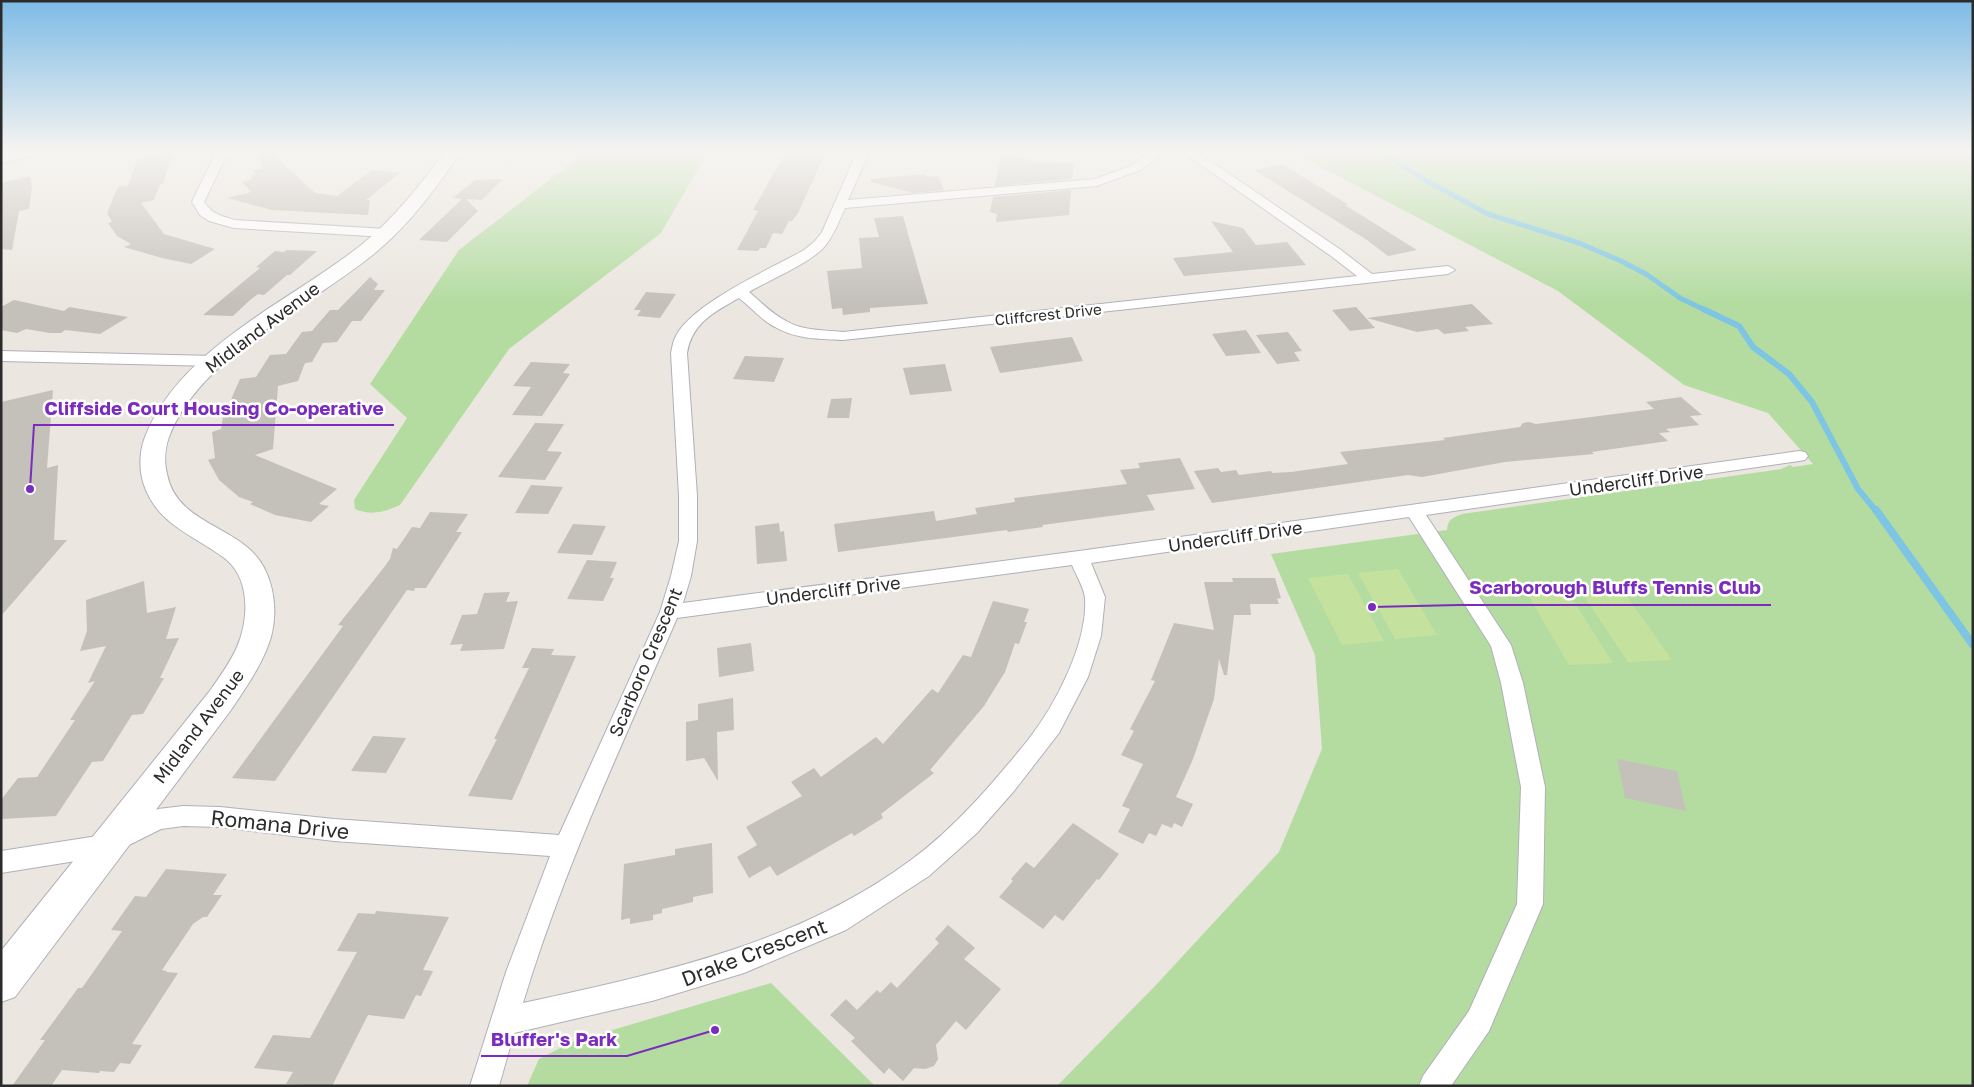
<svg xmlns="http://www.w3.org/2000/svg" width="1974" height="1087" viewBox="0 0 1974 1087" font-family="'Golos Text',sans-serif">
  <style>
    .green { fill: #b4dca1 }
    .pitch { fill: #c4e29e }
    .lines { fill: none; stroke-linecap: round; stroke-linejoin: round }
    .stream-far2 { stroke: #7dc5e2; stroke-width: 5 }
    .stream-far1 { stroke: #7dc5e2; stroke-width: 6 }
    .stream { stroke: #7dc5e2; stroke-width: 8 }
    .building { fill: #c4c0ba }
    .street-casing { stroke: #afb0ba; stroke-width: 2 }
    .secondary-casing { stroke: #afb0ba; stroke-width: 2 }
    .street { fill: #fff; fill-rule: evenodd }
    .secondary { fill: #fff; fill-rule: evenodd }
    .labels { text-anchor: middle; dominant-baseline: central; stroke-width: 5; stroke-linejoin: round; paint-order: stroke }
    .far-street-label { font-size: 15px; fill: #2b2b2b; stroke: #fff }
    .street-label { font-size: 18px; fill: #2b2b2b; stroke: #fff }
    .near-street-label { font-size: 21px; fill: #2b2b2b; stroke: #fff }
    .leader { fill: none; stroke: #7b2cbf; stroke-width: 2 }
    .callout-dot { fill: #7b2cbf; stroke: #fff; stroke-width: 2 }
    .callout-label { font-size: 19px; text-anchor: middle; font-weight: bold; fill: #7b2cbf; stroke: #fff; stroke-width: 5; stroke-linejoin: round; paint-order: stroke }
  </style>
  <rect width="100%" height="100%" fill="#ebe6df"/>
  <path class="green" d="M588 150H709L661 233 509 349 400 505C384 512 371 516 355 509L354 500 407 418 370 384 459 250Z
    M1295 150H1575L1579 153 1578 150H1973V1086H1057L1155 986 1279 852 1322 749 1315 655 1271 554 1447 530C1448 519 1452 518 1462 514L1781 469 1790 465 1793 467 1813 464 1768 413 1684 385 1558 291 1317 165Z
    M771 983 875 1086H527L539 1059 572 1042Z"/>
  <path class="pitch" d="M1398 569 1437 635 1395 639 1358 573Z
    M1348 574 1384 641 1342 645 1308 578Z
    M1623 591 1672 660 1628 662 1582 593Z
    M1569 594 1613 663 1569 665 1528 595Z"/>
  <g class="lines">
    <path class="stream-far2" d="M1362 150 1390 158 1427 181 1488 214 1579 243 1621 261 1646 274 1680 298 1705 310"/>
    <path class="stream-far1" d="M1703 309 1739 326 1753 347 1789 374 1812 402 1858 489 1877 512"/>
    <path class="stream" d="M1876 510 1973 645"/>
  </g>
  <path class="building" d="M256 150H268L315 193 337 196 372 170 400 173 366 200H370L368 215 272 210 227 198 251 192 242 182 252 179 251 175H255L253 170 263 168Z
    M787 150H827L798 213 792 221H789L782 234 773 233 766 248H760L758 251 737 250 758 211 753 210Z
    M173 152 163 184H160L154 200 141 203 164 234 215 249 191 264 162 258 124 247 131 244 117 236 108 223 112 222 107 213 118 187 128 186 138 158Z
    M1000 156 1026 157V161L1074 163 1072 179 995 186Z
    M1282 164 1349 205H1345L1417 250 1388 256 1367 240 1254 170Z
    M926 174 927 177 938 176 944 190 913 193 871 182V179Z
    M30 176 32 188 29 209 19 211 12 250 1 249V183Z
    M503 179 482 200 466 199 478 211 447 242 419 240 462 199 453 198 475 180Z
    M1071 190 1069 215 996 222 997 214 990 212 993 197Z
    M903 216 928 304 870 308V312L843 315 842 308 832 309 827 271 862 268 859 238 879 237 874 218Z
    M1211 221 1243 228 1256 245 1287 242 1306 265 1184 276 1173 258 1233 252Z
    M287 250 317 251 290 275H287L264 295 258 294 250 300 233 316 203 315 260 268 256 267 275 251 284 252Z
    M370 277 378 284 374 290H385L361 321H352L337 342 323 343 312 362 305 363 298 381 278 386 273 449 255 455 337 489 319 504 329 506 311 522 275 515 250 504 253 502 239 497 219 480 208 460 215 458 212 432 221 429 224 411 226 410 227 405 229 404 240 379 256 377 270 355 286 354 302 332 312 331 330 310H338Z
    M646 292 676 294 660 318 637 316 641 310H634Z
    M14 300 64 311 69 307 128 317 100 334 65 330 61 333H50L26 329 17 333 1 330V307Z
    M1472 304 1493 324 1465 327 1469 331 1444 334 1438 329 1417 332 1367 318Z
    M1356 307 1375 328 1350 331 1332 310Z
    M1246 330 1261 353 1226 356 1212 334Z
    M1288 332 1302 351 1294 352 1300 361 1277 364 1256 335Z
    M1072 337 1083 361 1000 373 990 347Z
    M745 356 784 358 774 382 733 379Z
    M531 362 570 364 563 373 570 374 542 416 512 415 531 387 513 386Z
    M945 364 952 391 910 395 903 368Z
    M53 390 47 468 58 465 54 540H67L1 616V402Z
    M1681 397 1702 415 1690 416 1699 425 1666 429 1670 432 1659 433 1668 441 1592 452 1594 454 1505 462 1422 477 1408 475 1212 503 1194 471 1218 468 1221 472 1236 470 1239 475 1271 471 1272 473 1291 472 1348 464 1340 452 1445 440 1443 438 1520 427 1523 423 1529 422 1536 424 1654 409 1646 402Z
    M852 398 849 418H827L831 399Z
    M535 423 564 424 547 451 562 452 545 480 498 477Z
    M1180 458 1195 489 1147 495 1155 510 1042 525 1043 527 1008 532 1007 530 838 552 834 524 934 511 936 521 977 514 975 508 1015 502 1014 498 1127 484 1120 470 1140 468 1138 463Z
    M531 485 563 487 548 514 515 513Z
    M430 512 468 514 456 532H462L426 588H415L414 591 407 590 275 781 232 778 343 626 338 625 382 570 390 559 393 548 397 549 412 527 420 528Z
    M779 523 780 532 784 531 787 561 757 564 755 526Z
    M573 524 606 526 592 555 557 553Z
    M587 560 617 562 610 578H614L603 601 567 599Z
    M1232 578H1275L1281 598 1277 599 1279 604H1250L1251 615H1234L1227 675H1224L1219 659 1214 699 1193 759 1176 797 1193 804 1182 827 1174 823 1172 828 1162 824 1156 836 1149 833 1143 844 1118 832 1130 809 1122 806 1143 764 1121 755 1134 731 1130 729 1155 681 1151 680 1174 623 1214 630 1204 582H1233Z
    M144 581 147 613 176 607 166 639 179 638 160 678H164L143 714 132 715 103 761 92 762 56 816 1 819V800L18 778 37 777 75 720H70L95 681 88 683 106 646 80 651 87 631 86 600Z
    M510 592 506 602 518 601 504 649 460 651 463 644 450 645 462 615 477 614 484 593Z
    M993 601 1029 609 1024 622H1027L1019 644 1015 643 1005 672 984 706 930 770 934 773 881 814 883 818 854 836 852 833 777 876 770 866 749 878 737 857 757 845 746 827 802 796 791 782 814 768 821 777 876 737 883 744 932 689 938 693 963 655 971 657Z
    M751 643 754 671 719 677 717 648Z
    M532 648 554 649 551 655 576 656 512 800 468 796 497 739H494L529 668H522Z
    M733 698 734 730 717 732 718 781 704 758 686 761V722L698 720V704Z
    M373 736 406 738 386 773 351 771Z
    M1617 759 1677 771 1686 811 1625 798Z
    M1073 823 1119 854 1099 880 1097 879 1063 921 1055 915 1043 929 999 897 1013 881 1011 879 1026 862 1034 868Z
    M712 843 713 893 693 897V902L662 909V913L653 915V920L630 924V918L621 920 624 864 675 855V849Z
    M166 869 227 874 213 895H222L207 917H203L193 924 162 970 167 971 166 972 178 973 132 1044 142 1045 130 1064 120 1063 114 1072 100 1071 99 1073 62 1070 51 1086H12L45 1040H40L78 988H82L122 931 111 930 135 896 146 897Z
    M376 911 449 917 423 970 433 971 421 996 416 995 404 1019 368 1015 332 1086 286 1084 293 1072 254 1068 273 1035 310 1038 357 952 337 951 358 913 375 914Z
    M948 925 975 948 964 959 1001 989 966 1030 956 1021 936 1045 938 1059 934 1066 925 1069 914 1068 903 1081 889 1068 884 1074 851 1041 855 1038 830 1015 846 999 857 1010 877 990 880 993 891 982 897 988 939 943 935 939Z"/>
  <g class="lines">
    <defs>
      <path id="street" d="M29 150H49L47 152 1 163V156Z
        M217 150H229L204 202C212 214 221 216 235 220L387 229 393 233 387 237 234 228 209 221 200 215 192 202Z
        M858 150H870L848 200 1095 179 1133 165 1150 150H1162L1155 159 1141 170 1096 186 845 208C839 221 834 235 825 246 811 263 769 280 749 292 761 302 772 314 786 321 803 331 824 330 843 332L1357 276 1331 256 1180 150H1194L1341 250 1372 274 1448 266 1455 270 1448 274 843 340C820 339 795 339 775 327 761 320 751 307 739 298 714 312 692 323 687 353L697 496V541L691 576 683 603 1079 551 1799 451 1805 452 1808 456 1805 460 1799 461 1426 515 1511 645 1523 683 1545 787 1543 904 1489 1031 1451 1086H1419L1423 1076 1469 1011 1517 904 1521 787 1501 683 1491 646 1409 517 1091 563 1105 597 1101 636 1088 677 1059 733 1014 791 977 833 929 876 846 930 744 973 652 1001 514 1033 499 1086H470L506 972 550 856 334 841 220 827 183 826 161 829 107 856 1 873V851L104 835 150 812 158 809 183 806 220 807 334 819 559 835 660 612 671 576 679 541V496L671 353C672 348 673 342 675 338 689 305 772 268 804 250L815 241 822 232ZM1072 565C1076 575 1084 588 1085 598 1088 643 1055 706 1028 740 993 783 956 827 911 860 796 945 660 973 523 1003 563 870 622 745 677 618Z
        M1 351 215 356 220 358 223 361 220 364 215 366 1 361Z"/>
      <path id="secondary" d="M446 150H462C437 187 410 224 375 253 311 306 199 356 169 437 165 448 164 462 167 474 175 516 218 523 247 547 273 568 279 607 271 637 263 664 246 687 231 710L15 997 1 1002V951L209 692C219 678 230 663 237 647 249 619 251 577 223 557 193 535 157 524 144 485 139 470 139 452 145 437 180 348 289 302 360 246 394 219 420 185 446 150Z"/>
    </defs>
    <use href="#street" class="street-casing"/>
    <use href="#secondary" class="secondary-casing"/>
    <use href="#street" class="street"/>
    <use href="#secondary" class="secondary"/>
  </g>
  <linearGradient id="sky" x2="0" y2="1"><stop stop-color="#7dbbe6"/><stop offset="0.5" stop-color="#f6f4f1"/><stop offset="1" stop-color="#f6f4f1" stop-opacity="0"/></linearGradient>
  <rect width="1974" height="302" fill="url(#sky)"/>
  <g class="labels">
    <g class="far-street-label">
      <text transform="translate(1048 314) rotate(-6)">Cliffcrest Drive</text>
    </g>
    <g class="street-label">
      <text transform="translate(262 327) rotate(-37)">Midland Avenue</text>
      <text transform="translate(1636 480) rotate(-8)">Undercliff Drive</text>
      <text transform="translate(1235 536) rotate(-8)">Undercliff Drive</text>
      <text transform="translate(833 590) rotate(-7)">Undercliff Drive</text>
      <text transform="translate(645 662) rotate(-67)">Scarboro Crescent</text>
      <text transform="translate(198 726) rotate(-53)">Midland Avenue</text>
    </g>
    <g class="near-street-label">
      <text transform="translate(280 824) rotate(6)">Romana Drive</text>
      <text transform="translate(754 952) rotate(-21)">Drake Crescent</text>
    </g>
  </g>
  <path class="leader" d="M30 489L34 425H394M1372 607L1459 605H1771M715 1030L627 1056H481"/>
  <g class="callout-dot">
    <circle cx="30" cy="489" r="5"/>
    <circle cx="1372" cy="607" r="5"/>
    <circle cx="715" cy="1030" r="5"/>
  </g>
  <g class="callout-label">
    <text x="214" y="415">Cliffside Court Housing Co-operative</text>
    <text x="1615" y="594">Scarborough Bluffs Tennis Club</text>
    <text x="554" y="1046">Bluffer's Park</text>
  </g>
  <rect width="1974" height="1087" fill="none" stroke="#2b2b2b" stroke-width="5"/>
</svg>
